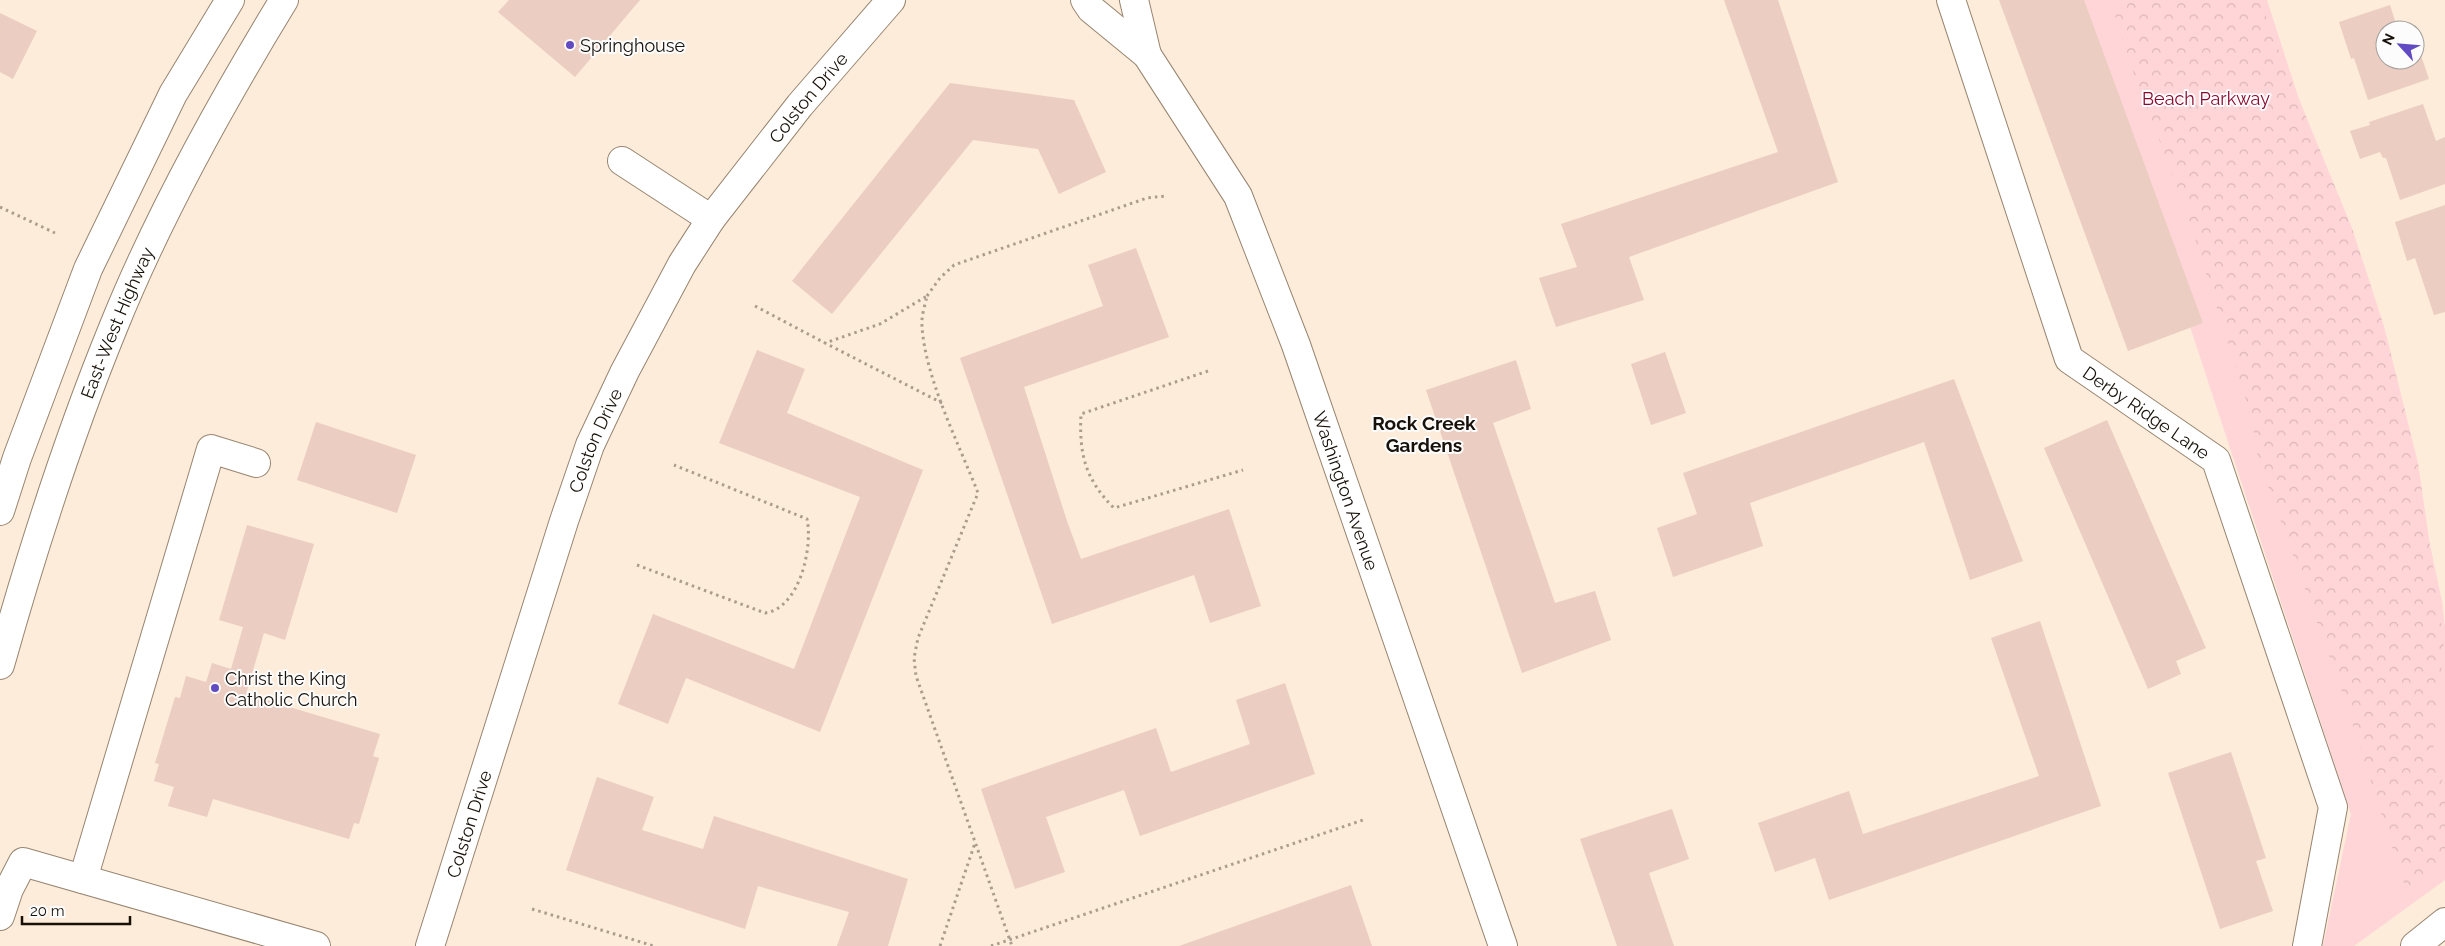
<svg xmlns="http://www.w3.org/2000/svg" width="2445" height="946" viewBox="0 0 2445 946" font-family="Raleway,sans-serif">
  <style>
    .green { fill: #ffd5d8 }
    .forest { fill: url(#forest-crowns) }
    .building { fill: #ebcdc1 }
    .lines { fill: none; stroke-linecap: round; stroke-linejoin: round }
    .minor-casing { stroke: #978570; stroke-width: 30 }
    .major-casing { stroke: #978570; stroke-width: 30 }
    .path { stroke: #aa9d8e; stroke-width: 3; stroke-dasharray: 2.5 4; stroke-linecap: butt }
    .minor { stroke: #fff; stroke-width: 28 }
    .major { stroke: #fff; stroke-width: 28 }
    .poi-dot { fill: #624ac2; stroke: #fcfcfc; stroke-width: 2 }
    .labels { text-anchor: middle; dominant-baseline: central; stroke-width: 4; stroke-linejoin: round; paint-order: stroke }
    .poi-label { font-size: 18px; fill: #181109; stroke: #fcfcfc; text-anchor: start }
    .street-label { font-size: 18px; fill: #181109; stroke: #fcfcfc }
    .park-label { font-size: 18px; fill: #8a082f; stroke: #fcfcfc }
    .neighbourhood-label { font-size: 19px; font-weight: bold; fill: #181109; stroke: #fcfcfc }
  </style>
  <defs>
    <pattern id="forest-crowns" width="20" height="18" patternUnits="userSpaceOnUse" patternTransform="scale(1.25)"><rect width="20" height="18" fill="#ffd5d8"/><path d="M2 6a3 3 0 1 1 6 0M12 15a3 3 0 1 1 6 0" fill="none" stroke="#dab6b8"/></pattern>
  </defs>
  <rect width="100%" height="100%" fill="#fcecd9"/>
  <path class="green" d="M2082 0H2267L2405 429 2442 601 2445 627V880L2354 946H2323L2351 814Z"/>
  <path class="forest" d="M2110 0H2261L2270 29 2352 228 2384 326 2418 463 2444 642 2433 751 2445 789V860L2407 893 2341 689 2258 458 2251 416 2186 210 2132 69Z"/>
  <path class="building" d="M509 0H640L575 77 498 12Z
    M1724 0H1778L1838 182 1629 257 1644 300 1556 327 1539 278 1577 267 1561 224 1778 152Z
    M1999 0H2084L2203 323 2128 351Z
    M2390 5 2398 30H2385V60H2415V38L2429 79 2368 100 2354 58 2351 59 2339 22Z
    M0 13 37 31 13 79 0 72Z
    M950 83 1074 100 1106 172 1059 194 1038 149 973 140 832 314 792 281Z
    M2423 104 2436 141 2445 137V184L2400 200 2386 158H2383L2380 152 2360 159 2350 131 2370 125 2369 122Z
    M2445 205V312L2434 315 2415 258 2407 261 2395 222Z
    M1136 248 1169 337 1024 387 1067 521 1081 559 1229 509 1261 606 1210 623 1194 575 1052 624 960 358 1103 306 1088 265Z
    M757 350 805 369 787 413 923 470 820 732 686 678 668 724 618 704 653 614 794 669 860 497 719 443Z
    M1665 352 1686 413 1651 425 1631 364Z
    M1516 360 1531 409 1493 423 1555 603 1595 591 1611 640 1522 673 1426 390Z
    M1954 379 2023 561 1970 580 1924 442 1750 503 1763 546 1673 577 1657 528 1697 514 1683 473Z
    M2107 420 2206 648 2176 661 2181 674 2148 689 2044 448Z
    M316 422 416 455 397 513 297 480Z
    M247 525 314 544 285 640 264 633 246 694 380 734 373 756 379 758 359 824 354 823 349 839 213 799 207 817 168 806 174 787 154 781 159 764 155 763 175 697 180 698 186 676 206 682 212 663 231 669 243 627 219 620Z
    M2040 621 2101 806 1829 900 1815 858 1775 872 1758 823 1849 791 1863 834 2039 776 1991 638Z
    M1285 683 1315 774 1140 836 1124 790 1046 817 1065 872 1015 889 981 789 1156 728 1171 772 1250 744 1236 700Z
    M2231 752 2266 858 2256 861 2273 911 2220 929 2168 773Z
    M597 777 654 797 642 830 703 849 714 816 908 879 888 946H837L849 912 758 886 745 929 566 870Z
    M1672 809 1689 859 1649 873 1674 946H1617L1580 839Z
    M1351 885 1372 946H1179Z"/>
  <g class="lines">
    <defs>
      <g id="minor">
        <path id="s1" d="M1085 0 1091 9 1147 55 1238 196 1296 345 1503 946"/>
        <path d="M1134 0 1147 55"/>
        <path id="s2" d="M1951 0 2069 359 2216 460 2333 807 2307 946"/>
        <path d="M622 161 711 219"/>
        <path d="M83 879 211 449 256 463"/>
        <path d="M0 916 9 889 23 862 316 946"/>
        <path id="s3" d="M430 946 564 521 590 445 625 371 682 264 711 219 800 105 891 0"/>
        <path d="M2415 946 2445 922"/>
      </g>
      <g id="major">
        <path d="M0 511 17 458 88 269 173 94 230 0"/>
        <path id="s4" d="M0 665C32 551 68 438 113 328 158 216 221 103 284 0"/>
      </g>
    </defs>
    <use href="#minor" class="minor-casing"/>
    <use href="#major" class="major-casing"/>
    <path class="path" d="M0 207 55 233
      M927 296 940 278 954 265 1147 198 1165 196
      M755 306 825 343
      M1208 371 1081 414C1079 454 1085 479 1114 508L1243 470
      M942 403 825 343 880 324 927 296C925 305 921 317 922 326 925 378 959 444 978 493L918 638 914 658 916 676 1012 946
      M637 565 765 613C800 608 813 547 807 519L674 465
      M532 909 654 946
      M940 946 975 843
      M991 946 1363 820"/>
    <use href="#minor" class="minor"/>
    <use href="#major" class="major"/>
  </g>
  <g class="poi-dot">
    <circle cx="570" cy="45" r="5"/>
    <circle cx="215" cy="688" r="5"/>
  </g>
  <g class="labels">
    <g class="poi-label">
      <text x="580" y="45">Springhouse</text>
      <text x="225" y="678">Christ the King<tspan x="225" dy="21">Catholic Church</tspan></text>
    </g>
    <g class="street-label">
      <text stroke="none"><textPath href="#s3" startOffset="938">Colston Drive</textPath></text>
      <text stroke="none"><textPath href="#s4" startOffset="362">East-West Highway</textPath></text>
      <text stroke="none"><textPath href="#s2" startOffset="472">Derby Ridge Lane</textPath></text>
      <text stroke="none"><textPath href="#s3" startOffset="532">Colston Drive</textPath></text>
      <text stroke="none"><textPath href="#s1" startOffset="565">Washington Avenue</textPath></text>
      <text stroke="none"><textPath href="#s3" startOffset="128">Colston Drive</textPath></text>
    </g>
    <g class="park-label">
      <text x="2206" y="98">Beach Parkway</text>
    </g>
    <g class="neighbourhood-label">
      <text x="1424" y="423">Rock Creek<tspan x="1424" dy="22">Gardens</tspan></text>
    </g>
  </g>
  <g transform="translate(2400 45) rotate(296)"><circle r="24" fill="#fcfcfc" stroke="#a19e9b"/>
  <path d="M0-4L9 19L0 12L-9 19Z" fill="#624ac2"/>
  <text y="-8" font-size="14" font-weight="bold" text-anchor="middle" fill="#181109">N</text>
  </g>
  <path d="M22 916v8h108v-8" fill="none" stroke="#181109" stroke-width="2.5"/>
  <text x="30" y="916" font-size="15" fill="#181109" stroke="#fcfcfc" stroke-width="4" paint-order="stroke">20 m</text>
</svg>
